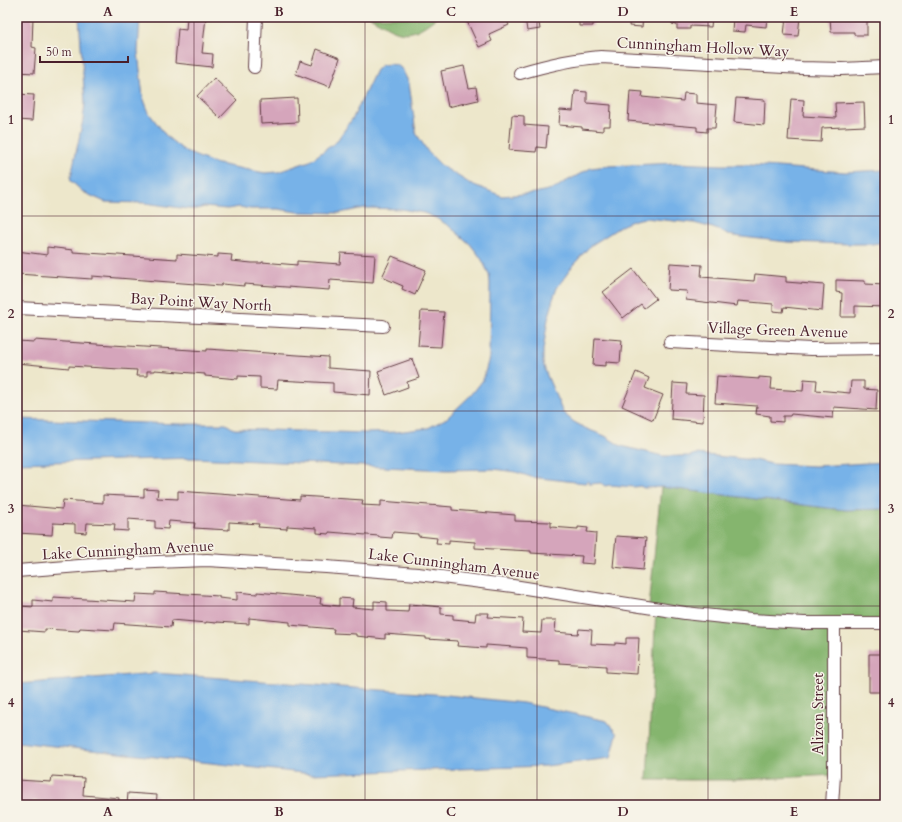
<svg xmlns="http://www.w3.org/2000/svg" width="902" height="822" viewBox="0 0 902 822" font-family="Cardo,serif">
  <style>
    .forest { fill: #85b56e; stroke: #686a4c }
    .water { fill: #77b2e8; stroke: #60688a }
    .building { fill: #d5a5bb }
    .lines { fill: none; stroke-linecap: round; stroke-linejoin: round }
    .street-casing { stroke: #623d43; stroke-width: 14 }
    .street { stroke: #fff; stroke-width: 12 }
    .grid { fill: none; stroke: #4a1f2b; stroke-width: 1; stroke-opacity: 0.55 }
    .labels { text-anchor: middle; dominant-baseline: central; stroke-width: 3; stroke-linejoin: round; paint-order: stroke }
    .street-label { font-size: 15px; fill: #4a1f2b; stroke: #f7f3e8 }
    .neatline { fill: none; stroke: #4a1f2b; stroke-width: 1.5 }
    .grid-label { font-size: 13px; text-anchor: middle; font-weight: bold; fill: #4a1f2b }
  </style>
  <rect width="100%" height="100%" fill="#f7f3e8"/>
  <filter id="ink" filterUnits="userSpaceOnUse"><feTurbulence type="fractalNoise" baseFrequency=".025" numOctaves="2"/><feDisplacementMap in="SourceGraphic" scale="8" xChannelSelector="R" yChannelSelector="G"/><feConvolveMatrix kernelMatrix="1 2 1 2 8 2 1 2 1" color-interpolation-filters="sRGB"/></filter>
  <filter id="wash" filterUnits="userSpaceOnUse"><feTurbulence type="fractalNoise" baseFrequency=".012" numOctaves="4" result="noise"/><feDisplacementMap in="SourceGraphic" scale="16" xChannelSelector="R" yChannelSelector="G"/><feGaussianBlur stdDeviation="0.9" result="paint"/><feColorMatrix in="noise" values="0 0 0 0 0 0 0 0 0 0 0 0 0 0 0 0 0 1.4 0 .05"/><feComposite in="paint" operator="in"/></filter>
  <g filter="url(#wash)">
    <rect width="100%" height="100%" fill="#ede7cb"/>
    <path class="forest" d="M370 17H437C408 41 400 35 370 17Z
      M661 487 827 508 846 510 885 509V623L835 624 834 775 738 780H647L656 609 649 607Z"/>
    <path class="water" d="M79 17H140L138 52 143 97 149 113 167 137 186 152 213 163 265 173 278 172 310 161 336 142 353 118 376 70 382 65 390 64 397 65 402 69 409 83 416 133 428 152 442 166 469 183 502 196 535 193 556 188 563 183 591 168 608 166 677 163 722 165H750L845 172 885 170V242L872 244H850L788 242 742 237 733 236 713 228 694 223 645 218 635 220 623 225 590 246 574 264 557 288 552 302V306L548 319 543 350V363L546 373 563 413 574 422 587 429 605 436 621 446 663 456H690L696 454 754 460 772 464 815 466 885 462V509L846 510 827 508 661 487 644 488 640 486 634 487 610 485 605 486 601 483 589 484 588 481 585 483 531 477 516 472 493 469 447 470 194 458 17 463V419L182 424H226L234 429 367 433 396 432 428 428 447 418 472 394 483 380 489 358 490 283 489 274 481 258 470 244 449 226 436 218 424 213 401 209 364 208 340 213 297 212 278 209H250L240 207 227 209 204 207 197 209H188L145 203 105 202 83 192 70 180 71 176 83 120 85 103Z
      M155 673 447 695 523 703 607 721 617 734 611 758 546 766 312 774 17 742V684Z"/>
    <g id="blocks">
      <path class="building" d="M17 17H33L32 47 36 48 34 73 17 72Z
        M187 17H206L202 53 213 54 212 67 175 63 178 29 186 30Z
        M465 17H505L509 25 489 34 492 41 479 47Z
        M525 17H538L540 29 527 31Z
        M579 17H593V26H579Z
        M630 17H643L642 27 629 26Z
        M672 17H712L711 27 690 26V29H677V25L672 24Z
        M733 17H767L766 27 746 25 745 32 732 31Z
        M786 17H800L798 36 784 35Z
        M830 17H867V35H854V32H831Z
        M317 49 340 58 330 87 296 74 300 61 312 65Z
        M464 66 469 88 476 87 478 100 448 107 441 71Z
        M214 78 237 100 220 118 197 96Z
        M575 91 587 92V103L611 105 610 126H603V131L582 129V127L559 125 560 110 573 111Z
        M630 91 643 92 642 97 683 101 684 93 696 94V103L717 105 715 128H707V132L697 131V127L628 121Z
        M17 94 34 95 32 121 17 120Z
        M297 98 298 122 261 124 260 100Z
        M736 98 765 100 764 125 734 122Z
        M791 99 804 100 803 116 836 118 835 103 864 102 865 126 822 128 821 142 788 140Z
        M512 115 524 116V125L548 127 546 148 537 147 536 152 509 150Z
        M47 247 73 250V252L177 259V254L218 257V254L232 255 231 261 252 263H262V262L297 265V261L340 264 341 253 375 255 373 283 330 280 329 290 244 284V286L222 284 221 286 92 276V279L17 274V251L47 255Z
        M392 256 426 270 415 295 402 289 403 286 382 277Z
        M670 263 702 265 701 277 754 281 755 274 786 277V282L824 285 822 311 784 307 783 312 773 311V304L738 301 737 306 686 300 687 291 668 290Z
        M633 269 656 299 644 308 641 304 623 318 603 292Z
        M836 280 865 281V284L885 285V307L855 306V317H841L842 293 836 292Z
        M421 311 444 312 441 347 418 346Z
        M595 338 622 340 620 363 606 362V366L593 365Z
        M34 340 207 351V349L328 357V368L371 371 370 395 333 392V383L278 380 277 389 260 388V377L238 376V379L205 376V374L155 370V371H147V376H136L137 370 69 366V368L17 363V341L34 342Z
        M412 359 419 378 407 382 408 387 386 395 378 371Z
        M636 372 649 378 645 388 663 395 653 420 622 406Z
        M717 376 759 379V377L772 378 771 389 803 391 804 379 817 380 816 390 850 393 851 381H864V389L877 390 876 410 834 407 833 418 791 414 790 416H783V422L770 421V416L756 414 757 406 715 403Z
        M673 383 687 384 686 394 704 395 703 422 671 419Z
        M144 489 158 490 157 498 178 499V491L300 500V496L363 500 362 505 381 506V501L452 507V510L515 515V521L551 522V527L578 529V527L588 528 587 532 596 533 594 564 581 563 582 556 531 553V551L475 548V542L449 540V544L436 543 437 538 418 536V534L393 532 392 538 379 537V536L329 532V534L317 533V528L287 526V529L258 527 259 524 229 522V530L194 528 195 523 169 521 168 529 155 528V521L128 519V531L114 530 115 524 87 523 86 533 75 532V524L53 523 52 535 17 533V505L62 509 63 500 103 503V495L144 497Z
        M616 536 646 538 643 570 613 567Z
        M155 592 219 596V598L237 600V592L257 594V592L321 598 320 604 339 606V598L353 599 352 607 374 609V601L387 602V611L408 612 409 604 422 605 441 607V614L453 615V619L475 621 476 613H489L488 617 523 619 522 632 541 633 542 620H556L555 632 578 634 579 629 592 630 591 644 615 645V643L626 644V638H639L637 674 606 672V666L559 663V660L527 658V648L486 645V648L457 646 458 641 426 639V637L385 634V639L356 636V634L333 633 334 629 290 625V622L249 618V624L216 622V623L206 622V623L172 620 171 627 115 623 114 630 80 628 79 631 45 629V632L18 630 20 606 33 607V600L53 602V597L135 602 136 594 155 595Z
        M869 654H883V658H885V692H869Z
        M52 776 84 778 83 795 119 798 118 805H69V804L33 801V805H17V780L51 782Z
        M128 793 157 795 156 805H127Z"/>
    </g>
  </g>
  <g filter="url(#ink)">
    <use href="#blocks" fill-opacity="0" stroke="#623d43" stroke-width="1"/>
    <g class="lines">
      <defs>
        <path id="street" d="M254 67 256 17
          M520 73C547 65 572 59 601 57L802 68 842 69 885 67
          M17 308 383 326
          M670 342 811 349 885 348
          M17 571 104 564 207 560 326 567 418 574 513 586 685 613 751 620 804 623H885
          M832 805 834 775V624"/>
      </defs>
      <use href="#street" class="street-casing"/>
      <use href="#street" class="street"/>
    </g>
  </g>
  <path class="grid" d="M194 17V805M365 17V805M537 17V805M708 17V805M17 216H885M17 411H885M17 606H885"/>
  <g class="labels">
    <g class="street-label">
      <text transform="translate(703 47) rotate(3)">Cunningham Hollow Way</text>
      <text transform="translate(201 302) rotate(3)">Bay Point Way North</text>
      <text transform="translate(778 330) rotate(2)">Village Green Avenue</text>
      <text transform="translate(128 550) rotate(-3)">Lake Cunningham Avenue</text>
      <text transform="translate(454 564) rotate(7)">Lake Cunningham Avenue</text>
      <text transform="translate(818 714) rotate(-90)">Alizon Street</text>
    </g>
  </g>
  <rect width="902" height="822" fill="none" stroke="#f7f3e8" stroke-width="44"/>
  <path d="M40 56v6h88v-6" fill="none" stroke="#4a1f2b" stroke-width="2"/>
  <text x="46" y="56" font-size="12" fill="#4a1f2b" stroke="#f7f3e8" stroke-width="3" paint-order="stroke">50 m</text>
  <rect x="22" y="22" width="858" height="778" class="neatline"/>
  <g class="grid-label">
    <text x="108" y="16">A</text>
    <text x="279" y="16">B</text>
    <text x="451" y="16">C</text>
    <text x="623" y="16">D</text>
    <text x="794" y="16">E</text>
    <text x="11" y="124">1</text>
    <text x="891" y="124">1</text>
    <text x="11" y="318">2</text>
    <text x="891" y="318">2</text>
    <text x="11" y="513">3</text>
    <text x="891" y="513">3</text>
    <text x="11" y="707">4</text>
    <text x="891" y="707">4</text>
    <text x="108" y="816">A</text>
    <text x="279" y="816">B</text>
    <text x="451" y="816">C</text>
    <text x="623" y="816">D</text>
    <text x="794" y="816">E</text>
  </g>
</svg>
